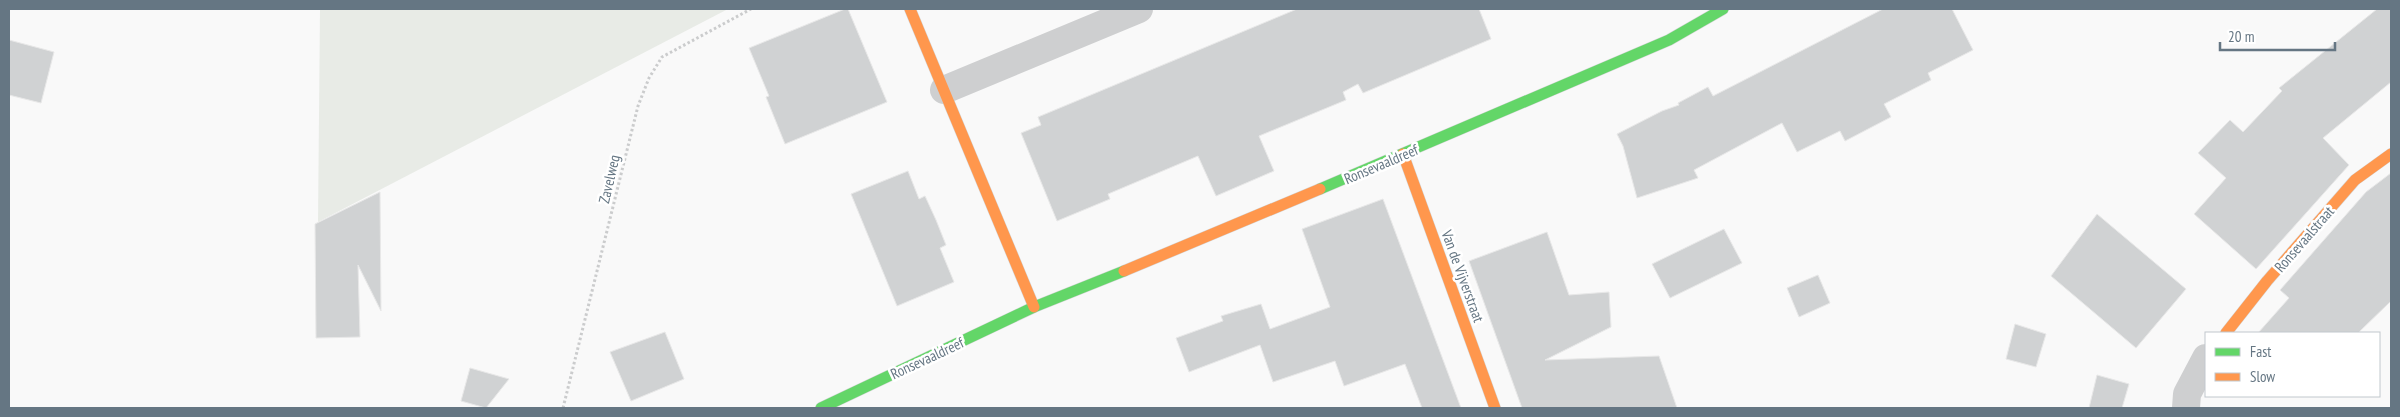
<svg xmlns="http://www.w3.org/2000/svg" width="2400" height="417" viewBox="0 0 2400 417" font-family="'PT Sans Narrow',sans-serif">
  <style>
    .green { fill: #e8ebe6 }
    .building { fill: #d0d2d3; stroke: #e8e8e8 }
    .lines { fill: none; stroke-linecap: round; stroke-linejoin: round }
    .fast-casing { stroke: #d5d6d7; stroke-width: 12 }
    .slow-casing { stroke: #d5d6d7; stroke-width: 12 }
    .path { stroke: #cbcccd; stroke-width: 3; stroke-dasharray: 2.5 2.5; stroke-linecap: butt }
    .street { stroke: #cecfd0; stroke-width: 28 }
    .fast { stroke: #63d668; stroke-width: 11 }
    .slow { stroke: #ff974d; stroke-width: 11 }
    .labels { text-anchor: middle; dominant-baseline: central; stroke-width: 5; stroke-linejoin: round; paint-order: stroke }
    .street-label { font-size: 15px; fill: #657683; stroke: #fff }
  </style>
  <rect width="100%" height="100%" fill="#f9f9f9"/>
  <path class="green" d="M320 9H728L318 222Z"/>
  <path class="building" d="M845 9H848L887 102 785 144 766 97 769 96 749 48Z
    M1297 9H1479L1491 39 1363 93 1358 84 1343 92 1346 100 1259 136 1274 171 1216 196 1198 156 1108 194 1110 199 1057 221 1021 133 1041 125 1038 117Z
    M1883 9H1952L1973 50 1928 73 1931 80 1884 104 1891 117 1845 141 1840 131 1797 152 1782 123 1694 170 1698 178 1637 198 1623 146 1617 134 1662 111 1679 105 1678 103 1708 87 1713 96Z
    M2377 9H2391V82L2323 138 2349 165 2256 269 2194 214 2226 178 2198 153 2230 120 2243 132 2282 91 2279 88Z
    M9 40 54 52 41 103 9 95Z
    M908 171 919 199 925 196 936 220 946 245 940 248 954 282 897 306 851 194Z
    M2391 173V301L2358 333H2258L2289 298 2280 290 2366 192Z
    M380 192 381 311 358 265 360 337 316 338 315 224Z
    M1383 199 1461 408H1422L1405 364 1344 386 1335 361 1273 382 1260 345 1189 372 1176 338 1223 321 1221 316 1261 304 1270 329 1330 307 1302 229Z
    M2097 214 2186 289 2136 348 2051 276Z
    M1724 229 1742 263 1670 298 1652 264Z
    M1547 232 1569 295 1609 292 1611 327 1545 360 1659 356 1677 408H1522L1469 261Z
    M1818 275 1830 303 1799 317 1787 288Z
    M2015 324 2046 334 2036 367 2006 359Z
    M665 332 684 379 631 401 610 352Z
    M470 368 509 379 486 408 461 401Z
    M2097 375 2129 384 2122 408H2089Z"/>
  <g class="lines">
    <defs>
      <path id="fast" d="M1320 189 1669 40 1723 9
        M821 408 1034 307 1124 271"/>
      <path id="slow" d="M910 9 1034 307
        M1403 154 1495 408
        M1124 271 1320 189
        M2226 333 2267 281 2355 180 2391 154"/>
    </defs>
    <use href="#fast" class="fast-casing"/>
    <use href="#slow" class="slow-casing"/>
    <path class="path" d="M563 408 638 106 649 78 662 57 751 9"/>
    <path class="street" d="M944 90 1139 9
      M2186 408 2187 394 2206 358"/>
    <use href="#fast" class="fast"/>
    <use href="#slow" class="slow"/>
  </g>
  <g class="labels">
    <g class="street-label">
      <text transform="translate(1381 164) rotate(-23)">Ronsevaaldreef</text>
      <text transform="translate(609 179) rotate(-77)">Zavelweg</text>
      <text transform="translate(2304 239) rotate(-49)">Ronsevaalstraat</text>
      <text transform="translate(1463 276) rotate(70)">Van de Vijverstraat</text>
      <text transform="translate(927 358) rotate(-25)">Ronsevaaldreef</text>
    </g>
  </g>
  <rect width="2400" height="417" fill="none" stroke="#657683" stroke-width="20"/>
  <rect x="2205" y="332" width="175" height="65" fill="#ffffff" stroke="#c1c8cd"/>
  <rect x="2215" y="348" width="25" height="8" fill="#63d668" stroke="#c1c8cd"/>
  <text x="2250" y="357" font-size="15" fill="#657683">Fast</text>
  <rect x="2215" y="373" width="25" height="8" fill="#ff974d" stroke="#c1c8cd"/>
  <text x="2250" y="382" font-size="15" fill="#657683">Slow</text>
  <path d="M2220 42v8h115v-8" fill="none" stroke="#657683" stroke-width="2.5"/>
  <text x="2228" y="42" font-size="15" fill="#657683" stroke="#ffffff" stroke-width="4" paint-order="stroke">20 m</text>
</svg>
